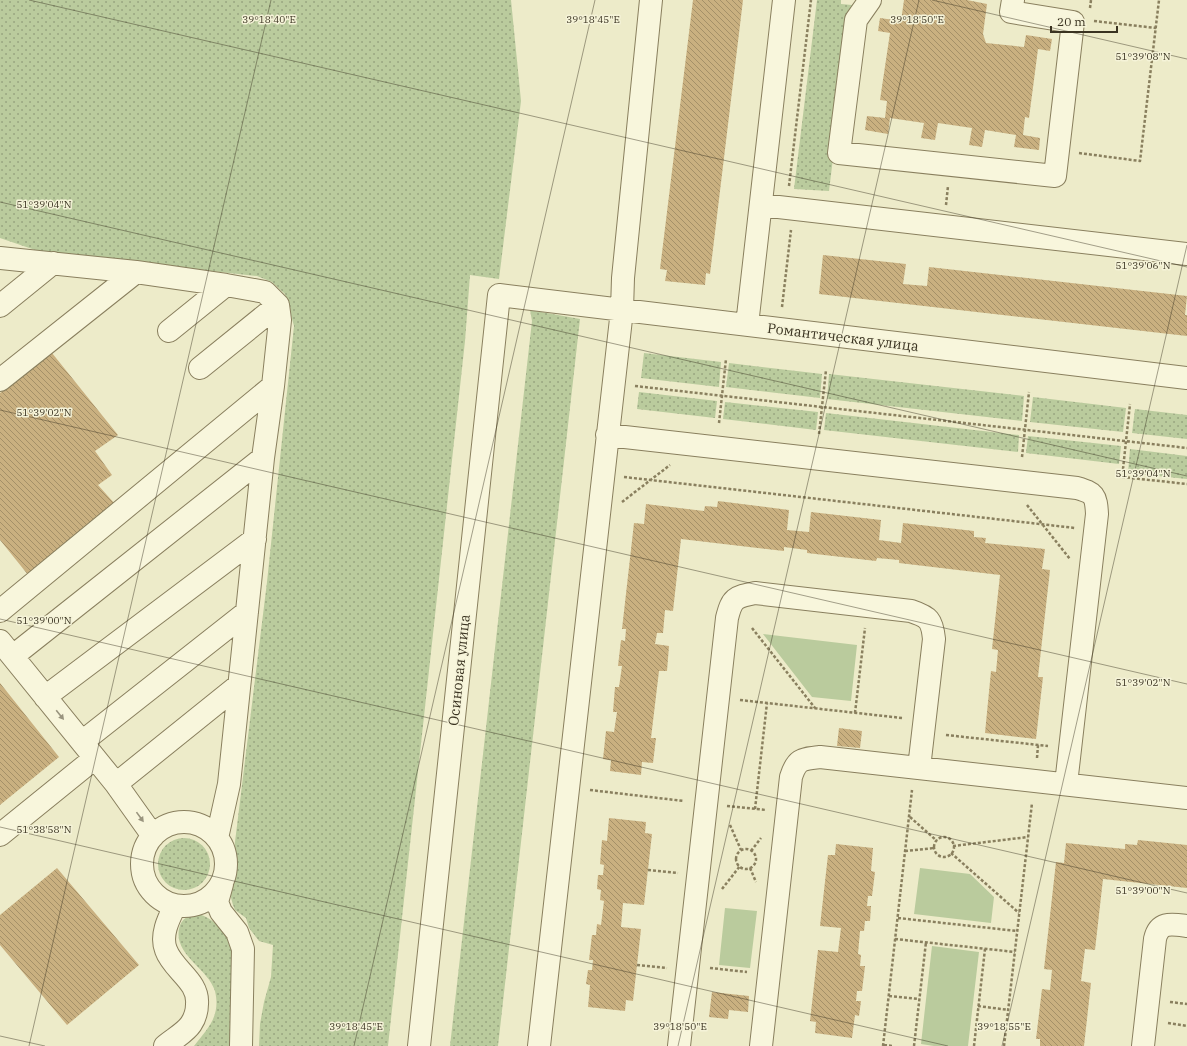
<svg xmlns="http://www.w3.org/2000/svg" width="1187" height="1046" viewBox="0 0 1187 1046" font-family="'IBM Plex Serif',serif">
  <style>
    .grass { fill: url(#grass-dots) }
    .park { fill: #bacb9d }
    .building { fill: url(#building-back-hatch) }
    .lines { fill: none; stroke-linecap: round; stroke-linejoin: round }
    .minor-casing { stroke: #897f5e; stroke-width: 24 }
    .path { stroke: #897f5e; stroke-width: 2.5; stroke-dasharray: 3 2; stroke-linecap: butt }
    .minor { stroke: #f8f6dc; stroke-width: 22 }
    .oneway { fill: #99947e }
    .ticks { fill: none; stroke: #3a3321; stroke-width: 1; stroke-opacity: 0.45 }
    .labels { text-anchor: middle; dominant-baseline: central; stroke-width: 3; stroke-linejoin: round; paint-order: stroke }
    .street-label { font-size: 14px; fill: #3a3321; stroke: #f5f3d8 }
    .ticks-label { font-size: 10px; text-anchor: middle; fill: #3a3321; stroke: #f5f3d8; stroke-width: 3; stroke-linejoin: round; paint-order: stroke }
  </style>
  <defs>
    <pattern id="grass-dots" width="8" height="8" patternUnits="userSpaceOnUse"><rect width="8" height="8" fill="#bacb9d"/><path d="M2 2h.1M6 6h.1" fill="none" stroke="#98a580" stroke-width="1.8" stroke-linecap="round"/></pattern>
    <pattern id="building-back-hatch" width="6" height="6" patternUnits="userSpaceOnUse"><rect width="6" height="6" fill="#c9b080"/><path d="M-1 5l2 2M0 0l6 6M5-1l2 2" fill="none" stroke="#a49068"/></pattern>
  </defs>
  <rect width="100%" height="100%" fill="#edebc9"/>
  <path class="grass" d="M0 0H511L521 101 499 279 470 275 465 341 388 1046H259L260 1024 264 1002 271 977 273 945 259 941 249 928 246 918 235 910 233 905 230 894 236 872 234 850 267 582 294 326 285 294 272 282 257 276 41 252 0 238Z
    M817 0H841V4L852 5 857 1 850 18 829 191 794 189Z
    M530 310 580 319 498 1046H450L532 321Z
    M644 353 721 362 719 387 641 378Z
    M729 363 822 374 820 398 726 387Z
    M829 374 1024 396 1022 421 827 399Z
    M639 392 717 401 715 418 637 409Z
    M1033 397 1126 408 1123 432 1030 422Z
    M725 402 818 412 816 430 723 419Z
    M1135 409 1187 415V439L1132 433Z
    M826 413 1019 435 1018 452 824 430Z
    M1028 436 1121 446 1119 464 1026 453Z
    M1130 449 1187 456V479L1128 473Z
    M158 864a26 26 0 1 1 52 0a26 26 0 1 1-52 0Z
    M199 914C211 918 223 928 228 940 234 954 232 969 232 984 232 1004 232 1025 232 1046H194C208 1028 221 1016 215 991 208 968 174 955 179 929 181 918 189 915 199 914Z"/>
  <path class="park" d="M763 634 857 645 851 701 812 697Z
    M920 868 970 874 994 897 991 923 914 914Z
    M725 908 757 911 750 968 719 965Z
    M932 946 979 952 968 1046H934L921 1044Z"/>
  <path class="building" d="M693 0H743L710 274 706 273 705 285 665 281 667 270 660 269Z
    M904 0H967L987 4 983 34 986 43 1024 47 1026 35 1052 39 1050 51 1038 49 1029 118 1025 117 1023 135 1040 138 1039 150 1014 147 1016 135 985 130 982 147 969 145 972 128 938 123 935 140 921 138 924 123 890 118 888 134 865 130 867 116 885 118 887 101 880 100 890 33 878 31 880 18 901 21Z
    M823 255 906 264 903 284 927 286 929 267 1187 296 1185 315H1187V336L819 294Z
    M52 353 118 435 95 451 112 475 98 485 115 504 29 576 0 540V393Z
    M718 501 789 510 787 530 809 532 811 512 881 520 879 540 901 543 903 523 974 531V537L986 538 985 543 1045 549 1042 569 1050 570 1038 677H1043L1036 739 985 733 991 671 996 672 998 650 992 649 1000 575 899 563V560L877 558 876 561 807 553V550L784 547V551L681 539 673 611 665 610 663 633H657L655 644 669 646 667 671H659L651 738H656L653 763 642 762 641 775 610 771 611 760 603 759 606 731 614 732 617 712H613L615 687H619L622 666H618L621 640 625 641 626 629H622L634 523 644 524 646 504 704 511 705 506 717 507Z
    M0 683 59 757 0 805Z
    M839 728 862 731 860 748 837 746Z
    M609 818 646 822 645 833 652 834 644 905 623 903 621 927 641 929 633 1001 626 1000 625 1011 588 1007 590 985 586 984 588 970H592L593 960H589L592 935H596L597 924 601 925 604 901 600 900 601 890 597 889 598 875H603L604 865 600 864 602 840 607 841Z
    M1138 840 1187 845V888L1103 879 1095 950 1085 949 1081 981 1091 983 1084 1046H1040V1039H1036L1042 989 1050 990 1052 970 1044 969 1056 862 1064 863 1066 843 1125 849V844L1137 845Z
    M836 844 873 848 871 871 875 872 872 896H868L867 906H871L870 921H865L864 931H860L858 954 861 955 860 966H865L862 991H857L856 1001H861L859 1016 855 1015 852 1038 815 1033 816 1022 810 1021 818 950 838 952 841 928 820 926 828 855H835Z
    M57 868 139 965 67 1025 0 945V915Z
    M712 992 749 996 748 1012 729 1010 728 1019 709 1017Z"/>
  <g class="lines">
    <defs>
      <path id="minor" d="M870 0 856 20 839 153 1055 176 1073 22 1011 12 1013 0
        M761 205 1187 254
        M0 258 136 272 226 285 265 292 278 305 280 320 273 386 263 458 229 784 217 838
        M0 306 53 263
        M747 325 784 0
        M169 331 226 285
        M200 368 278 305
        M0 380 136 272
        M607 435 1077 488C1094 493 1096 495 1097 514L1066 784
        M0 611 273 386
        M0 641 116 784 153 836
        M13 656 263 458
        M45 697 255 539
        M82 742 247 612
        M116 784 239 685
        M142 864a42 42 0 1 1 84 0a42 42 0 1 1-84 0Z
        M0 835 95 758
        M222 884 217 902 221 912 237 932 243 949 241 1046
        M165 1046C173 1039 185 1033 191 1024 195 1018 197 1011 197 1004 199 981 173 970 166 950 160 935 169 918 175 906
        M419 1046 499 295 1187 378
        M539 1046 622 310 623 278 651 0
        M679 1046 727 618C732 598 735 597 755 593L911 611C929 617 932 620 934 639L919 768
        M761 1046 791 777C797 758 803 759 820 757L1187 798
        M1143 1046 1155 939C1159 921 1172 924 1187 926"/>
    </defs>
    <use href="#minor" class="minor-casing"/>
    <path class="path" d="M1090 8 1091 0
      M1094 21 1156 28
      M1079 153 1140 161 1159 0
      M789 186 811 0
      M946 205 948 186
      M782 307 791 230
      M635 386 1187 448
      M719 423 726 359
      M819 434 826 370
      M1022 457 1029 392
      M1123 469 1130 404
      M624 477 1075 528
      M1122 477 1187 484
      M622 502 670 465
      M1027 505 1070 559
      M752 628 815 708
      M740 700 902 718
      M855 713 865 628
      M946 735 1048 746
      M1037 758 1038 745
      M590 790 684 801
      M727 806 766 810
      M755 809 767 703
      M910 817 937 841
      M730 825 741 850
      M934 847a10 10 0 1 1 20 0a10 10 0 1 1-20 0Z
      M953 846 1028 837
      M736 859a10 10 0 1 1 20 0a10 10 0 1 1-20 0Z
      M751 851 761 838
      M905 851 934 848
      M951 853 1019 913
      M750 868 756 882
      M648 870 678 873
      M722 889 740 866
      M898 918 1017 931
      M895 939 1015 952
      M637 965 667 968
      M710 968 747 972
      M889 996 919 999
      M1170 1002 1187 1004
      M978 1006 1009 1010
      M1168 1023 1187 1026
      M884 1045 893 1046
      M883 1046 912 790
      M914 1046 926 942
      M974 1046 985 949
      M1004 1046 1032 803"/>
    <use href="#minor" class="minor"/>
  </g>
  <defs><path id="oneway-solid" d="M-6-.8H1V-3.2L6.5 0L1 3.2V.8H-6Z"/></defs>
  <g class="oneway">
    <use href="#oneway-solid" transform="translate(60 715) rotate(51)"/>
    <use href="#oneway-solid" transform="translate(140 817) rotate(54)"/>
  </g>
  <path class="ticks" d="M29 0 1187 267M932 0 1187 59M0 202 1187 476M0 410 1187 684M0 619 1187 893M0 827 948 1046M0 1036 45 1046M29 1046 271 0M354 1046 595 0M678 1046 919 0M1002 1046 1187 245"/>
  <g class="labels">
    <g class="street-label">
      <text transform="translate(843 337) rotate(7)">Романтическая улица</text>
      <text transform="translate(459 670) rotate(-84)">Осиновая улица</text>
    </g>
  </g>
  <g class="ticks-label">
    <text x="269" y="23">39°18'40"E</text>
    <text x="593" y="23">39°18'45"E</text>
    <text x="917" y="23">39°18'50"E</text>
    <text x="1143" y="60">51°39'08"N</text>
    <text x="44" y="208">51°39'04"N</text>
    <text x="1143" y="269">51°39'06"N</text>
    <text x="44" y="416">51°39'02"N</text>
    <text x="1143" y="477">51°39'04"N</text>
    <text x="44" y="624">51°39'00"N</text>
    <text x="1143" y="686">51°39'02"N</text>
    <text x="44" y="833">51°38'58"N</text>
    <text x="1143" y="894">51°39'00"N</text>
    <text x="356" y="1030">39°18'45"E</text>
    <text x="680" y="1030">39°18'50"E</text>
    <text x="1004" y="1030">39°18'55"E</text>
  </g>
  <path d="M1051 26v6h66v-6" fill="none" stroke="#3a3321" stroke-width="2"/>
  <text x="1057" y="26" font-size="12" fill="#3a3321" stroke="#f5f3d8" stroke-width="3" paint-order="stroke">20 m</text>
</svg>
